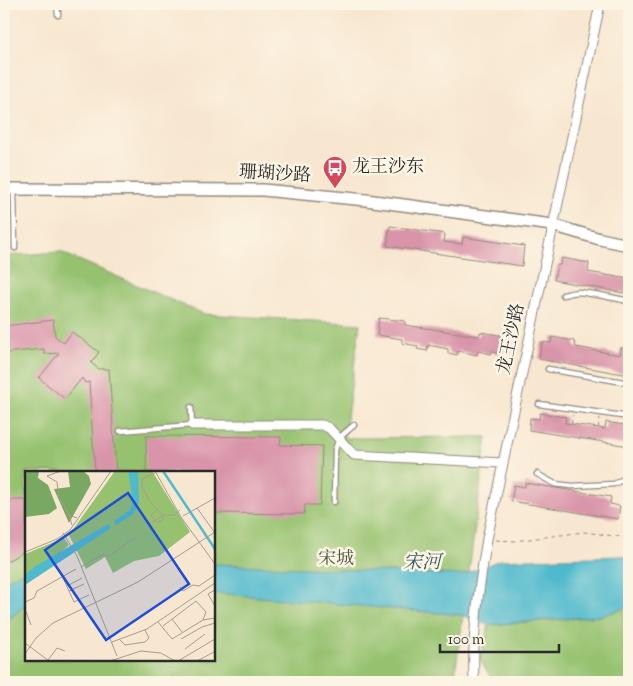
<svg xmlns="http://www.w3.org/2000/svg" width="633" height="686" viewBox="0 0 633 686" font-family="'Sorts Mill Goudy','Noto Serif SC',serif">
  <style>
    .green { fill: #96c26f; stroke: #60764d; fill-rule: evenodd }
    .water { fill: #50bacd; stroke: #3e727c }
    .building { fill: #d994aa }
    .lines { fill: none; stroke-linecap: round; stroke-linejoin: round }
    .service-casing { stroke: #92897e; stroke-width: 7 }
    .minor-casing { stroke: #92897e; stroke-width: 11 }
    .tertiary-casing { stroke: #92897e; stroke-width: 14 }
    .path { stroke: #92897e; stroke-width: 1; stroke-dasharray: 4 4; stroke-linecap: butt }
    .service { stroke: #fff; stroke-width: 4.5 }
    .minor { stroke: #fff; stroke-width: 9 }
    .tertiary { stroke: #fff; stroke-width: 11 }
    .labels { text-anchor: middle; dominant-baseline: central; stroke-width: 5; stroke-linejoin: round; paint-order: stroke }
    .poi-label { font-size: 18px; fill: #2b2b2b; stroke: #fcf5e5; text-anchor: start }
    .street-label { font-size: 18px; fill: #2b2b2b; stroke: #fcf5e5 }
    .park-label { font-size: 18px; fill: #4b583f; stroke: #fcf5e5 }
    .water-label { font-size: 19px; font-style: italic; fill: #385d64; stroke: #fcf5e5 }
    .inset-river { fill: none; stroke: #50bacd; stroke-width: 2.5 }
    .inset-road { fill: none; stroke: #a69c8e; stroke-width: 1 }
    .view { fill: #1d4ed8; fill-opacity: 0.15; stroke: #1d4ed8; stroke-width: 2.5 }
    .inset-edge { fill: none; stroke: #2b2b2b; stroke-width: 2.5 }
  </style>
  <rect width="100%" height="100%" fill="#fcf5e5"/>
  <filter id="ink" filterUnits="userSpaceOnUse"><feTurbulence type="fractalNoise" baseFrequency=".02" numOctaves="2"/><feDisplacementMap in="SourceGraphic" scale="10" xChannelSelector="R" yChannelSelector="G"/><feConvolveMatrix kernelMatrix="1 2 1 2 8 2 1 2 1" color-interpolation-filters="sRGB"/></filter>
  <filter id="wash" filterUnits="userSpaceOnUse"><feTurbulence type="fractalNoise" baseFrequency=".0096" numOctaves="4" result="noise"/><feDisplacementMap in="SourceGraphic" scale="20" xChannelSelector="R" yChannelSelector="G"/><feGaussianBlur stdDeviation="1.12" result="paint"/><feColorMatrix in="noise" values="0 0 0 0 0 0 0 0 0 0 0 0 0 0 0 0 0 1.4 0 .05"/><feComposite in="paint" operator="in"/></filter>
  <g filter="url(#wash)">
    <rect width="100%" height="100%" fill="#f8e7d0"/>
    <path class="green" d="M60 252 204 314 360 324 344 438 487 437 455 675 419 682H4V256ZM26 472H214V660H26Z
      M628 606 629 607V682H514L491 678 480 660 489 625 600 616Z"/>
    <path class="water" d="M622 556 629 558V607L600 616 489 625 461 615 214 593V564L462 575 500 560Z
      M26 570V605L4 623V581Z"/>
    <g id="blocks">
      <path class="building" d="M390 226 445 234 444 242 462 244 463 237 524 246 522 266 387 246Z
        M562 258 589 263 588 272 629 279V294L554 280 557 265H560Z
        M379 318 405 321V325L479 336 480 332 505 336 502 354 492 352 491 354 478 351 477 355 458 351 457 355 448 353V349L428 345 427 351 417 349 418 346 402 343V339L377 335Z
        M53 320 55 336 64 343 72 332 99 352 91 363 99 369H109L116 472H95L89 382 85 383 82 378 65 399 39 378 59 353 44 354V349L4 353V326Z
        M552 337 574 341 576 347 620 355 621 348 629 349V375L539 359 542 342 551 343Z
        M540 413 566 417 565 423 605 429 606 422 629 426V446L529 430 530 418 539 419Z
        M146 436 281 437 280 445 322 446 320 505H305L304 514 214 513V472H146Z
        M525 483 611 497 610 504 620 506 618 519 511 501 514 485 525 487Z
        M4 500H26V550L4 563Z"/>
    </g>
  </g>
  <g filter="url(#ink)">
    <use href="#blocks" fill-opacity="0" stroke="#92897e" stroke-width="1"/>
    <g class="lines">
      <defs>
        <path id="service" d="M57 4 58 15
          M14 189 15 248
          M563 295C568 294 574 292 579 292 586 293 625 299 629 302
          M548 369 629 383
          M539 404 629 417
          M120 431 192 425 191 407
          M537 474 555 484 572 486 614 484 629 476
          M334 502 335 450 339 438 354 425"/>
        <path id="minor" d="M192 425H322L329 428 354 455 503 463
          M474 682C472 634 479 586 487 539L600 4"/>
        <path id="tertiary" d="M4 189 263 190 366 200 552 225 600 239 629 245"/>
      </defs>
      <use href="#service" class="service-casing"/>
      <use href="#minor" class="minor-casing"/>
      <use href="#tertiary" class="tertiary-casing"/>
      <path class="path" d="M571 424 573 415
        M598 428 600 418
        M496 540 514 541 584 532 629 538"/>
      <use href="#service" class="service"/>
      <use href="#minor" class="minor"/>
      <use href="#tertiary" class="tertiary"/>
    </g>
  </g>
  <defs>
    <symbol id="bus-pin" viewBox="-11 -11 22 30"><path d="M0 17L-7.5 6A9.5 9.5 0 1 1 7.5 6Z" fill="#d1495b" stroke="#fcf5e5"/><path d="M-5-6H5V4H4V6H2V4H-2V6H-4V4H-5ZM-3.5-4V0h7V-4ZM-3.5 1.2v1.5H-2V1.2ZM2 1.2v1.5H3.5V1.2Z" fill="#fff"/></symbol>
  </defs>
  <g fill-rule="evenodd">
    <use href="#bus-pin" x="321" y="154" width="28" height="38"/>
  </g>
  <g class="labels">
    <g class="poi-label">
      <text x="352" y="168">龙王沙东</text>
    </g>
    <g class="street-label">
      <text transform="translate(275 175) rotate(3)">珊瑚沙路</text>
      <text transform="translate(512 339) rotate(-78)">龙王沙路</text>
    </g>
    <g class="park-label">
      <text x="336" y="560">宋城</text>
    </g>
    <g class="water-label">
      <text x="422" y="563">宋河</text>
    </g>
  </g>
  <g transform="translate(25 471)">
    <rect width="190" height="190" fill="#f8e7d0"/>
    <path d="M90 0H127L165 61 134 85 109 90 88 102 80 86 61 98 44 64ZM39 67 44 74 27 89 0 104V83Z" fill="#96c26f"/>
    <path d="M0 0H14L13 7 23 14 32 37 24 43 0 46ZM43 0H58L64 5 66 13 44 52 29 18 45 16Z" fill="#78a862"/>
    <path d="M103 0H113L114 32 108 43 91 54 89 50 105 39 108 31ZM83 53 86 57 0 114V104L9 96Z" fill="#50bacd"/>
    <path class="inset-river" d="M138 0 190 78"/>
    <path class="inset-road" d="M36 0 22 5 32 11 34 26 44 44M130 0 156 46 190 93M130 2 117 8V16L125 31 138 44M172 37 190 62M131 40 126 44 132 52 139 48 137 45M158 45 190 27M125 53 138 44H149L155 39M47 54 44 44 52 47M38 62 52 85 92 185M0 81 32 68 45 59 86 0M56 96 77 84 84 85 110 67M38 107 49 131 64 124M42 115 57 107M155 116 158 120 168 114 174 115 190 104M190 119 183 123 190 135M44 120 59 113M0 131 9 127 12 120 51 98M0 138 6 154M147 148 157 161M133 151 147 168 178 149 190 147M138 155 171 130 181 141 178 149M94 168 100 174 120 171 124 167 120 159M156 168 177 156 190 152M87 171 122 158 190 112M0 172 24 190M160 178 180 163M0 183 11 167 28 152 113 111 190 61M23 189 32 177 40 180M85 190 116 180 136 182 150 190M153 190 190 168M172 190 189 181"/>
    <path class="view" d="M103 22 164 113 81 169 20 79Z"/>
    <rect width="190" height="190" class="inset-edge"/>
  </g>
  <rect width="633" height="686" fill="none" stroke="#fcf5e5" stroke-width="20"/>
  <path d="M440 644v8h119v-8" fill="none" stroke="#2b2b2b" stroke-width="2.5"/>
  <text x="448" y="644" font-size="15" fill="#2b2b2b" stroke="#fcf5e5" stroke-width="4" paint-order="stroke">100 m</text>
</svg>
